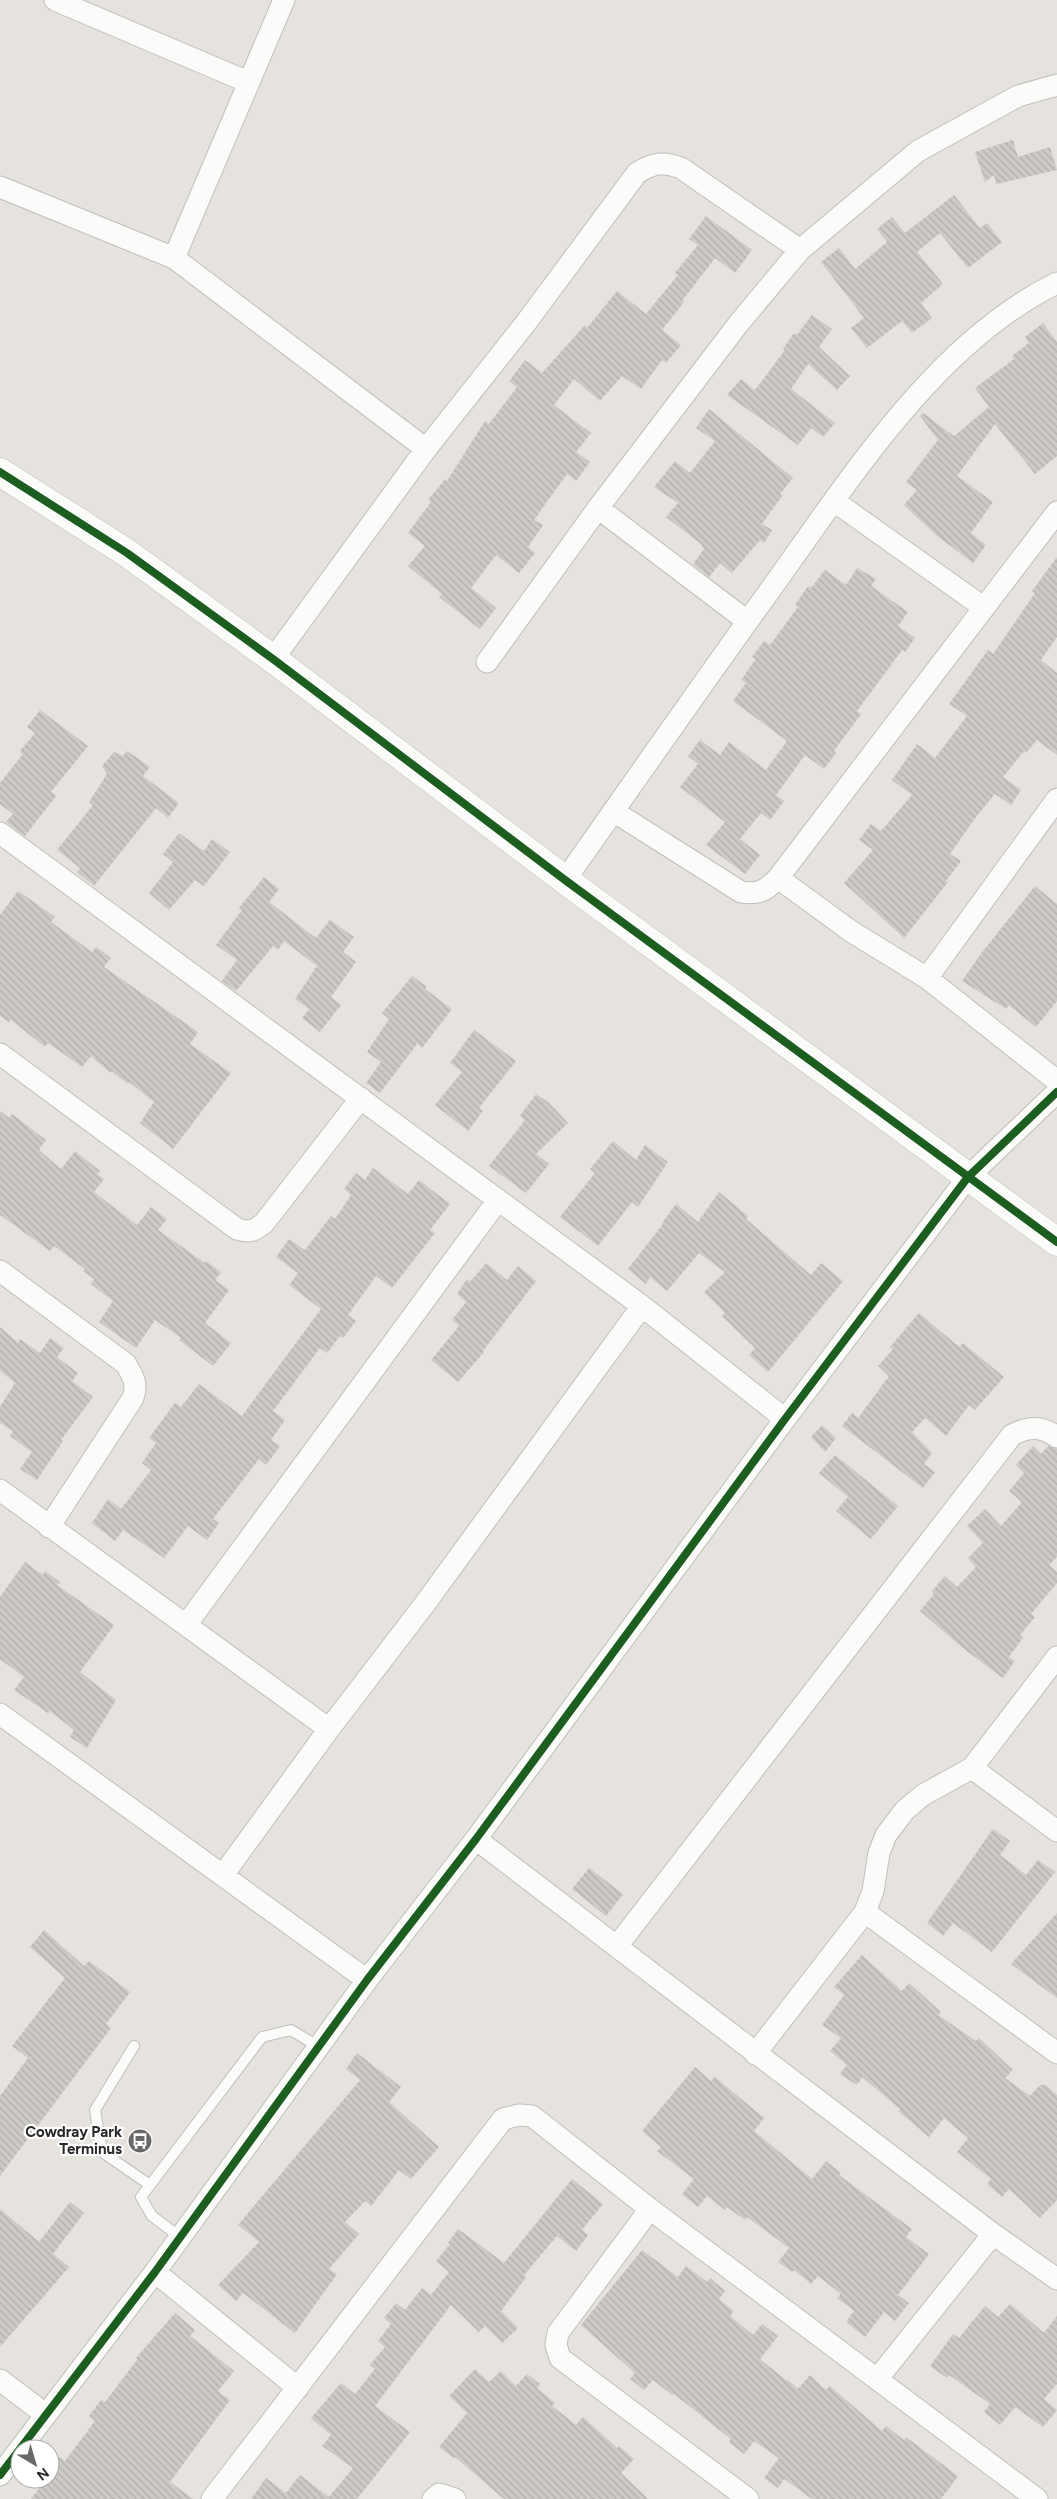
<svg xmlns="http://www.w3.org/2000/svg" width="1057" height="2499" viewBox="0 0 1057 2499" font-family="Figtree,sans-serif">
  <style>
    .building { fill: url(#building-back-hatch) }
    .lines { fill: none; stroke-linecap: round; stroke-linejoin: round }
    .lane-casing { stroke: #c0bfbf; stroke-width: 12 }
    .street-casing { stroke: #c0bfbf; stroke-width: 23 }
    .secondary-casing { stroke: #c0bfbf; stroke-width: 29 }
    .lane { stroke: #fbfbfa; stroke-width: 10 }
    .street { stroke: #fbfbfa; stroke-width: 21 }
    .secondary { stroke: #fbfbfa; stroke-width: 28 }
    .cycleway-casing { stroke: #fff; stroke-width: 11 }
    .cycleway { stroke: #1b5e20; stroke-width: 8 }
    .labels { text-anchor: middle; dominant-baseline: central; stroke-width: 4.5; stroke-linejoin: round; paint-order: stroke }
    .poi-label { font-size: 15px; font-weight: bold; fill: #282828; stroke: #fff; text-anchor: end }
  </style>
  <defs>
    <pattern id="building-back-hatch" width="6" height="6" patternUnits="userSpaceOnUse" patternTransform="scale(1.25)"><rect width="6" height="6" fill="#cdcac7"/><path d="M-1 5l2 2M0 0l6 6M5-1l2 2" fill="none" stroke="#b0aeab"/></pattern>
  </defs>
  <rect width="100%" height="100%" fill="#e6e2de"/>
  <path class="building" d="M1013 140 1018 157 1050 147 1057 170 996 184 994 175 985 182 975 152Z
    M954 195 980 228 987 223 1002 242 968 268 940 233 917 252 943 284 921 303 932 318 912 333 902 321 867 348 851 328 864 318 821 262 839 248 855 269 887 242 877 229 892 217 905 233Z
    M706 216 752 250 735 273 715 258 682 301 684 302 662 330 681 345 666 363 662 360 641 389 622 376 600 401 574 379 554 405 591 433 576 452 590 462 576 481 567 474 534 520 543 525 528 547 535 553 519 573 496 555 471 588 496 608 480 629 439 597 442 594 408 566 425 546 408 533 431 502 428 500 445 479 447 481 485 421 489 424 517 387 509 381 525 360 542 373 585 325 587 328 617 291 646 314 678 275 675 273 698 245 689 239Z
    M812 315 832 329 819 347 850 376 837 390 808 364 791 389 835 423 823 437 811 428 798 445 727 395 741 379 755 390 785 350 783 349 794 333 797 335Z
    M1043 323 1057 342V456L1035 474 995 424 957 476 993 502 971 533 986 545 973 563 936 535 904 505 917 490 906 482 938 440 920 416 923 413 954 436 989 407 975 388 1014 359 1012 356 1029 343 1025 337Z
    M709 409 793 478 780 494 782 496 762 524 772 530 764 543 760 540 732 573 720 563 709 577 693 564 704 549 701 544 666 517 678 503 654 487 675 461 690 473 715 441 696 428Z
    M1057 557V637L1041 660 1057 673V755L1037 740 1026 753 1024 751 1003 777 1021 790 1011 805 995 794 976 817 950 854 961 861 946 881 948 882 904 938 844 883 873 850 859 840 871 824 881 831 912 795 892 780 917 744 935 758 967 716 949 704 988 650 993 654 1035 593 1032 591Z
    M857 568 876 579 871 586 908 612 898 626 915 638 905 652 902 650 857 711 861 714 834 751 836 753 824 769 805 755 776 795 784 801 770 820 761 813 740 839 760 855 745 874 706 845 725 822 680 787 698 764 688 756 700 740 720 755 729 742 766 770 787 741 733 701 746 683 741 680 756 659 752 657 764 641 770 645 798 607 795 605 808 586 811 588 825 570 846 585Z
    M40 710 88 746 51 792 56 796 25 836 6 822 13 814 0 804V783L23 754 20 751 35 733 27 727Z
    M127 751 150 767 143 776 179 803 168 818 156 808 94 886 77 872 80 868 57 850 93 805 89 802 107 774 102 766 114 752 123 756Z
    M179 833 204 851 212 839 230 852 204 886 195 880 169 910 149 893 173 862 163 854Z
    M264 877 279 889 269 902 316 938 330 920 354 937 343 952 356 962 331 997 341 1005 320 1032 302 1018 309 1009 295 999 317 966 284 941 278 950 273 946 236 991 222 981 237 960 216 945 242 910 239 908Z
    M1035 886 1057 904V1001L1036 1027 1009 1005 1006 1009 962 981 980 955Z
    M18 891 55 917 51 922 92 952 96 947 111 958 104 967 198 1032 190 1044 231 1073 173 1149 140 1123 154 1102 129 1082 128 1084 111 1071 110 1073 91 1056 82 1067 48 1043 45 1047 11 1020 9 1022 0 1016V915Z
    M412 976 427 987 425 989 452 1009 422 1048 417 1044 380 1093 366 1083 381 1062 367 1052 389 1019 382 1013Z
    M474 1030 516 1061 479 1108 483 1111 468 1131 435 1105 462 1072 450 1063Z
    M536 1094 548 1102 568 1123 536 1154 549 1164 526 1193 489 1166 525 1120 520 1116Z
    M0 1111 9 1118 12 1114 46 1140 39 1150 61 1169 75 1151 100 1171 97 1174 104 1179 94 1192 137 1225 151 1207 167 1219 158 1230 205 1263 206 1261 221 1272 215 1280 229 1290 205 1323 231 1343 213 1366 179 1340 181 1338 155 1320 136 1348 99 1322 113 1301 91 1284 94 1279 83 1271 85 1269 54 1246 50 1251 0 1215Z
    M613 1141 636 1160 645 1145 668 1162 638 1207 632 1202 598 1246 560 1217 595 1173 590 1169Z
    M373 1168 408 1194 419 1180 450 1204 430 1230 435 1233 392 1288 376 1276 348 1315 356 1321 343 1338 340 1336 327 1353 320 1348 273 1411 285 1420 271 1440 280 1446 266 1465 259 1459 213 1519 219 1523 207 1540 188 1526 164 1558 123 1530 115 1541 92 1523 108 1499 121 1509 151 1470 142 1463 156 1443 149 1438 175 1403 181 1407 199 1384 242 1416 321 1309 289 1285 298 1273 276 1257 289 1239 305 1250 331 1216 335 1219 351 1195 344 1189 356 1173 365 1180Z
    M719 1192 748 1216 746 1219 811 1275 821 1263 843 1281 768 1372 749 1355 755 1348 722 1316 725 1313 704 1292 725 1272 699 1253 667 1291 650 1277 646 1284 628 1269 663 1224 662 1223 676 1204 698 1222Z
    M486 1263 507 1280 518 1266 536 1281 483 1351 484 1352 458 1382 431 1360 459 1326 452 1320 466 1302 457 1294 467 1279 470 1282Z
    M919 1313 959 1347 963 1343 1004 1377 975 1410 969 1405 946 1436 925 1418 912 1432 932 1453 924 1464 935 1472 923 1488 842 1426 852 1413 858 1418 889 1376 878 1366 893 1349 890 1347Z
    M0 1327 18 1343 20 1339 40 1353 50 1338 64 1348 57 1357 78 1373 72 1381 93 1397 61 1440 63 1441 37 1480 20 1469 32 1452 10 1436 13 1431 0 1423V1407L15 1383 0 1371Z
    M822 1425 836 1438 825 1452 811 1437Z
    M1033 1446 1041 1454 1048 1446 1057 1449V1557L1049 1565 1057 1572V1583L1031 1614 1035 1617 1020 1635 1023 1638 1009 1657 1015 1661 1003 1678 964 1649 920 1611 934 1594 932 1591 945 1576 957 1587 976 1567 968 1558 983 1543 967 1526 985 1509 1001 1526 1022 1502 1009 1491 1024 1473 1016 1465Z
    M835 1455 898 1506 871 1539 836 1511 848 1497 819 1473Z
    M25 1562 43 1575 45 1571 60 1582 57 1585 114 1625 80 1672 116 1700 87 1748 70 1737 74 1730 50 1711 48 1713 14 1690 24 1677 0 1659V1597Z
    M993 1829 1010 1841 1000 1855 1026 1875 1038 1860 1055 1872 992 1952 953 1923 943 1936 927 1923Z
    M589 1868 623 1894 606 1916 572 1889Z
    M1057 1913V1998L1011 1964Z
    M44 1930 84 1966 89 1961 130 1992 106 2024 111 2028 0 2176V2096L28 2058 12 2046 65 1978 30 1947Z
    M862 1955 902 1991 909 1983 941 2012 938 2015 976 2041 979 2038 1013 2070 1005 2078 1030 2096 1040 2085H1046L1057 2095V2200L1040 2218 1009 2189 1002 2197 987 2184 991 2179 957 2152 968 2138 944 2118 929 2137 898 2111 900 2109 862 2077 857 2085 840 2074 847 2065 830 2051 841 2038 822 2025 844 1995 834 1987Z
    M357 2053 401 2087 389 2102 439 2147 411 2179 399 2170 371 2206 365 2201 345 2222 359 2234 329 2269 337 2274 295 2333 243 2293 236 2301 218 2285 259 2242 238 2225 360 2080 346 2069Z
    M695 2067 711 2081 715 2077 764 2118 754 2131 812 2179 826 2161 841 2173 839 2175 912 2229 906 2237 929 2254 898 2295 909 2303 895 2321 884 2312 865 2337 846 2322 854 2311 837 2298 841 2294 818 2276 811 2284 794 2270 792 2272 778 2262 789 2248 747 2217 745 2220 727 2207 725 2210 707 2196 698 2207 682 2194 694 2179 657 2151 661 2147 642 2131Z
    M572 2179 603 2204 582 2230 588 2235 576 2251 557 2236 524 2275 526 2277 501 2311 518 2328 502 2343 485 2326 479 2332 451 2305 375 2406 410 2432 357 2499H251L266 2478 286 2493 300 2475 329 2497 353 2468 322 2446 331 2435 311 2418 341 2383 355 2394 375 2369 370 2365 385 2347 378 2341 391 2324 384 2318 396 2303 405 2310 422 2288 431 2295 449 2272 436 2261 450 2244 448 2243 458 2229 504 2263Z
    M70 2202 84 2213 53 2254 69 2267 0 2347V2209L39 2242Z
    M642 2250 678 2277 686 2266 707 2282 710 2278 725 2291 719 2299 734 2311 730 2316 753 2335 762 2324 778 2336 760 2359 787 2381 788 2380 798 2389 810 2375 826 2390 830 2386 882 2431 886 2426 904 2440 906 2437 958 2476 941 2499H812L784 2479 778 2488 764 2478 779 2458 754 2441 744 2454 729 2442 731 2439 674 2394 672 2395 653 2380 644 2390 630 2379 635 2373 581 2325Z
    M1010 2304 1044 2333 1057 2316V2384L1044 2399 1057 2410 1043 2427 1015 2407 1000 2425 984 2412 990 2404 949 2375 947 2378 930 2366 953 2334 959 2338 985 2306 998 2317Z
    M175 2313 195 2330 190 2336 234 2371 218 2391 230 2400 170 2482 193 2499H31L46 2479H50V2470L60 2457 65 2461 95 2421 89 2416 101 2400 105 2402 137 2360 136 2358Z
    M475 2369 489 2382 501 2371 516 2386 527 2374 540 2384 537 2388 555 2403 552 2406 576 2425 583 2417 617 2448 619 2446 634 2459 621 2473 648 2499H504L455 2457 454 2458 439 2447 467 2413 449 2396Z"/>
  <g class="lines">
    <defs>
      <path id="lane" d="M134 2046 95 2110 102 2152 150 2185
        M180 2237 152 2216 141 2197 262 2037 291 2030 319 2047"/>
      <path id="street" d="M55 0 248 82
        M0 187 174 258 426 449
        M174 258 284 0
        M834 501 983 607
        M598 508 747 621
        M273 659 426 449 525 324 637 173C653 163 663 161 681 168L800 250
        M487 662 598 508 739 323 800 250 918 151 1018 96 1057 85
        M613 811 741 892C759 895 767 890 778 878L1057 512
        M0 833 642 1306 785 1419
        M778 878 852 932 927 978 1057 1081
        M565 880C634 782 703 683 773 586 850 479 936 342 1057 283
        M927 978 1057 799
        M0 1054 237 1229C249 1233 254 1231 264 1223L361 1098
        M0 1271 126 1364C133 1377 138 1383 133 1398L49 1527
        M0 1490 329 1729
        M186 1625 498 1200
        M0 1714 367 1980
        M972 1768 1057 1831
        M476 1839 993 2234 1057 2279
        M223 1875 329 1729 424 1605 642 1306
        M865 1912 1057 2053
        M617 1946 1012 1435C1029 1426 1042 1426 1057 1437
        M755 2054 865 1912 873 1891 879 1853 886 1835 905 1810 923 1795 972 1768 1057 1657
        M650 2209 558 2333 556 2345 560 2358 748 2499
        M155 2272 298 2388
        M878 2378 993 2234
        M0 2380 45 2414
        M0 2475 155 2272 367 1980 476 1839 785 1419 968 1177 1057 1092
        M212 2499 503 2119 519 2115 532 2116 650 2209 1037 2499
        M433 2499 439 2494 455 2499"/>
      <path id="secondary" d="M0 472 127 553 273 659 565 880 1057 1242"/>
    </defs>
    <use href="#lane" class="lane-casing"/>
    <use href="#street" class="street-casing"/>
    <use href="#secondary" class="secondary-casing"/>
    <use href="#lane" class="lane"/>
    <use href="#street" class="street"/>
    <use href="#secondary" class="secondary"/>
    <defs>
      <path id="cycleway" d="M0 472 127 553 273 659 565 880 1057 1242
        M0 2475 155 2272 367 1980 476 1839 785 1419 968 1177 1057 1092"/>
    </defs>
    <use href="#cycleway" class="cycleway-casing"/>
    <use href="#cycleway" class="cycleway"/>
  </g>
  <defs>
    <symbol id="bus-disc" viewBox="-11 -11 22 22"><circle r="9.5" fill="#6a6968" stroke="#fff"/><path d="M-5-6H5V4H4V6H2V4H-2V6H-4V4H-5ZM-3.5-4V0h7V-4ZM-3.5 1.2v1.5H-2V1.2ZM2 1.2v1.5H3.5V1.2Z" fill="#fff"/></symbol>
  </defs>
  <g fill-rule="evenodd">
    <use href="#bus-disc" x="126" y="2127" width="28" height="28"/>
  </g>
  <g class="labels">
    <g class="poi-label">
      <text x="122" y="2132">Cowdray Park<tspan x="122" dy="17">Terminus</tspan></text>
    </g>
  </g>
  <g transform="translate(35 2464) rotate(142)"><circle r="24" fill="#ffffff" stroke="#a9a9a9"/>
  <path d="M0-4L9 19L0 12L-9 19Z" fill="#6a6968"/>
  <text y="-8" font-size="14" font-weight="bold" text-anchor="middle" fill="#282828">N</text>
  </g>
</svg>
